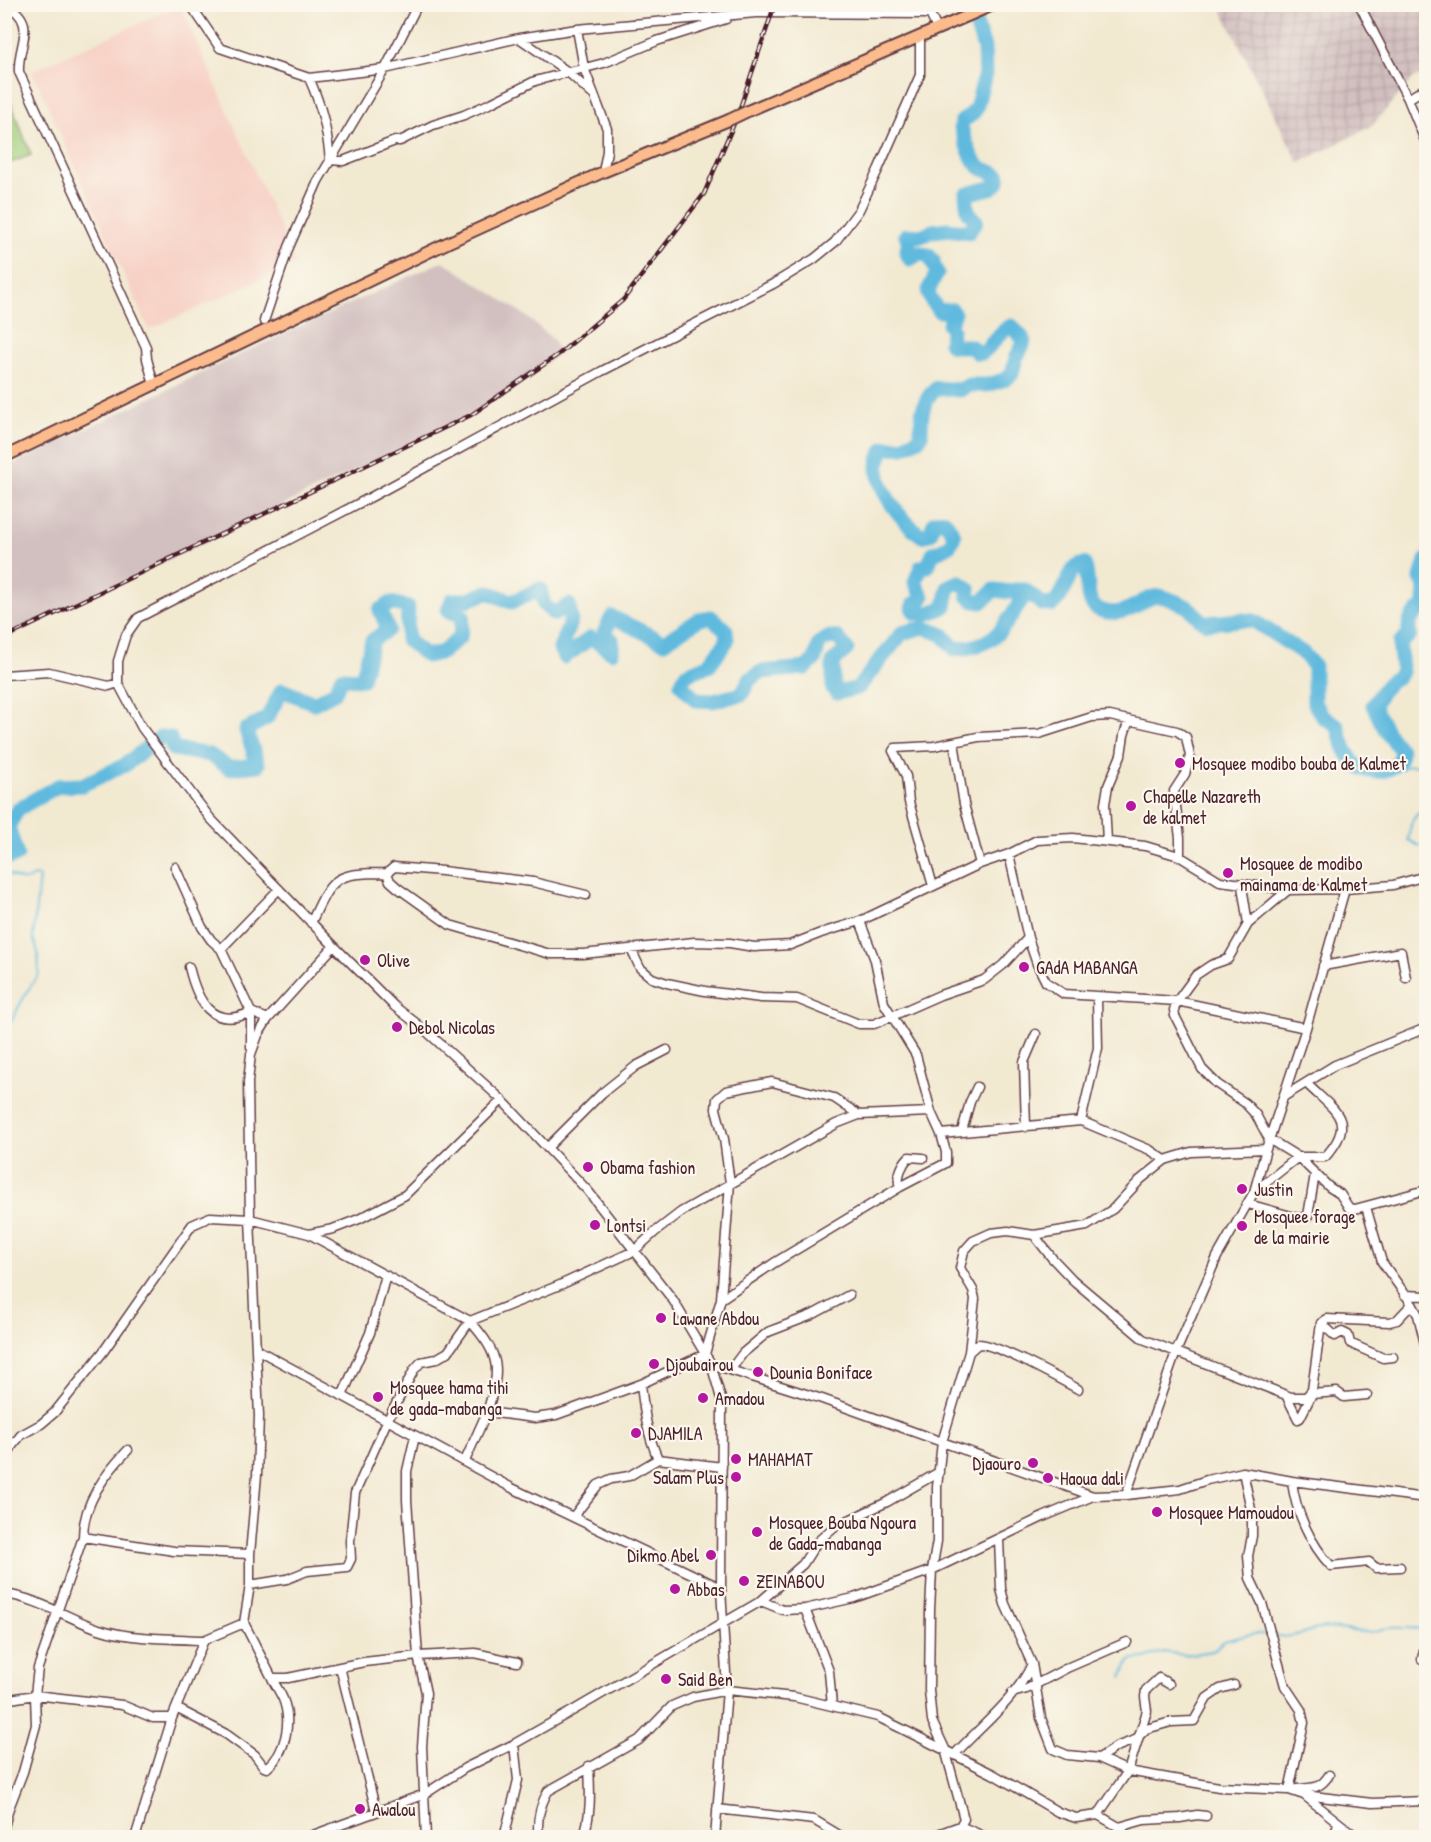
<svg xmlns="http://www.w3.org/2000/svg" width="1431" height="1842" viewBox="0 0 1431 1842" font-family="'Patrick Hand',sans-serif">
  <style>
    .built { fill: #f7d1c6 }
    .industrial { fill: url(#industrial-grid) }
    .railway { fill: #d2bfbf }
    .pitch { fill: #a0cd7a; stroke: #757652; stroke-width: 1.5 }
    .lines { fill: none; stroke-linecap: round; stroke-linejoin: round }
    .stream { stroke: #60bade; stroke-width: 2 }
    .river { stroke: #60bade; stroke-width: 15 }
    .minor-casing { stroke: #633d44; stroke-width: 11 }
    .major-casing { stroke: #633d44; stroke-width: 14 }
    .minor { stroke: #fff; stroke-width: 8 }
    .major { stroke: #fbbb8c; stroke-width: 10 }
    .rail-casing { stroke: #4a1f2b; stroke-width: 4.5 }
    .rail { stroke: #fbf7ec; stroke-width: 2; stroke-dasharray: 7; stroke-linecap: butt }
    .major-bridge-casing { stroke: #633d44; stroke-width: 14; stroke-linecap: butt }
    .major-bridge { stroke: #fbbb8c; stroke-width: 10 }
    .poi-dot { fill: #b5179e; stroke: #fbf7ec; stroke-width: 2 }
    .labels { text-anchor: middle; dominant-baseline: central; stroke-width: 4.5; stroke-linejoin: round; paint-order: stroke }
    .poi-label { font-size: 18px; fill: #4a1f2b; stroke: #fbf7ec; text-anchor: start }
  </style>
  <defs>
    <pattern id="industrial-grid" width="8" height="8" patternUnits="userSpaceOnUse" patternTransform="scale(1.5)"><rect width="8" height="8" fill="#d2bfbf"/><path d="M0 4h8M4 0v8" fill="none" stroke="#b6a4a4"/></pattern>
  </defs>
  <rect width="100%" height="100%" fill="#fbf7ec"/>
  <filter id="ink" filterUnits="userSpaceOnUse"><feTurbulence type="fractalNoise" baseFrequency=".0167" numOctaves="2"/><feDisplacementMap in="SourceGraphic" scale="12" xChannelSelector="R" yChannelSelector="G"/><feConvolveMatrix kernelMatrix="1 2 1 2 8 2 1 2 1" color-interpolation-filters="sRGB"/></filter>
  <filter id="wash" filterUnits="userSpaceOnUse"><feTurbulence type="fractalNoise" baseFrequency=".008" numOctaves="4" result="noise"/><feDisplacementMap in="SourceGraphic" scale="24" xChannelSelector="R" yChannelSelector="G"/><feGaussianBlur stdDeviation="1.35" result="paint"/><feColorMatrix in="noise" values="0 0 0 0 0 0 0 0 0 0 0 0 0 0 0 0 0 1.4 0 .05"/><feComposite in="paint" operator="in"/></filter>
  <g filter="url(#wash)">
    <rect width="100%" height="100%" fill="#f2e9d1"/>
    <path class="built" d="M180 5 296 263 149 330 32 71Z"/>
    <path class="industrial" d="M1219 5H1426V75L1413 78 1372 126 1299 163Z"/>
    <path class="railway" d="M443 261 522 313 554 340 559 354 471 415 5 638V468L245 352Z"/>
    <path class="pitch" d="M7 93 31 155 5 165 4 94Z"/>
    <g class="lines">
      <path class="stream" d="M1394 766 1402 769 1408 765 1419 766 1422 771 1420 782 1426 792
        M1426 809C1411 816 1411 823 1408 840L1420 846 1426 847
        M4 1033C12 1022 30 982 37 978L39 972 38 952 33 938 39 877 34 876C19 885 21 877 6 874L5 860
        M1274 1635C1290 1641 1308 1629 1324 1628 1340 1628 1356 1633 1371 1632 1377 1631 1383 1628 1389 1628 1402 1627 1414 1629 1426 1629
        M1122 1677 1128 1663 1133 1659 1144 1658 1163 1652 1185 1655 1213 1651 1223 1641 1253 1634H1269"/>
      <path class="river" d="M969 4 984 48 985 74 976 109 970 116 962 121 961 127C964 137 971 162 981 168 986 171 992 171 999 176 999 193 979 187 966 195L968 211 976 221 969 232 948 229 933 231 921 236 906 235 909 243 906 252 910 259 920 253 928 255 933 260 932 261 937 273C927 293 924 292 939 311L952 310 954 314 949 325 952 330 950 343 953 346H970L978 353H982C992 346 1001 329 1012 326L1024 340 1023 345 1016 358 1012 374 1006 379 988 385H969L960 390 936 388C921 402 921 417 921 436L920 438 903 447 885 448C863 476 899 519 922 536L930 534C935 523 930 519 945 521L954 535C953 547 943 549 933 553L928 566 921 567 915 582 923 597 920 602 914 604 913 608 916 613 924 615 942 608 945 606 949 586 959 582 969 589 968 596 974 601 982 602 994 590 1010 592 1015 590H1025L1042 604 1052 605 1060 597 1074 568 1084 564C1090 576 1085 592 1092 604 1095 608 1099 610 1103 611 1129 620 1146 591 1164 597 1172 600 1182 603 1189 608 1195 613 1199 619 1206 623L1242 620 1254 621 1303 653 1314 666V703L1323 717 1337 725C1342 741 1345 755 1358 766 1373 777 1402 771 1401 750 1389 738 1380 721 1373 705 1378 699 1382 690 1387 685 1391 680 1399 678 1401 672 1404 663 1398 654 1400 643L1410 635C1405 620 1416 614 1425 605V585L1421 578 1426 560
        M4 859 17 855 8 827 18 809 58 786 82 785 125 765 161 737 170 738 173 749 210 755 229 768 258 765 246 730 267 718 282 690 314 703 335 692 341 678 362 679 372 641 388 629 380 610 391 603 408 607 407 640 427 656 443 652 460 637 463 616 448 611 452 600H468L488 592 512 602 540 589 544 605 554 614 569 605 571 620 560 649 564 657 591 638 612 652V640L604 633 612 617 664 642 700 619 711 617 726 630 727 641 709 665 686 674 681 684 696 700 713 701 742 694 749 680 761 672 806 668 815 659 819 643 830 637 838 638 847 649 833 662V689L837 693 858 688 902 633 924 627 943 635 955 649C999 647 1004 625 1027 592"/>
    </g>
  </g>
  <g filter="url(#ink)">
    <g class="lines">
      <defs>
        <path id="minor" d="M5 4C40 23 17 43 19 72L146 347 147 359 154 385
          M190 4 220 48 309 78 385 69 519 38 577 29 756 13 930 14 937 29
          M1359 4 1408 99 1426 143
          M577 29 584 68 607 129V151L603 172
          M519 38 568 72 592 94
          M309 78C322 107 327 129 330 160L343 161 395 141H400L433 125 464 115 491 103 535 81 604 63 657 41 726 19
          M1408 99 1426 88
          M264 321 289 247 318 181 385 69 418 4
          M4 675 49 672 109 686 118 683
          M954 742 964 804 980 864
          M1107 841 1105 804 1108 786 1121 755 1124 735 1129 720
          M1009 854 1028 938 1037 964 1046 982 1064 994 1177 1001 1306 1028
          M175 867 202 927 211 940 221 949 251 1012V1047
          M933 886 909 802 906 776 893 751 895 748 934 746 978 737 1039 734 1092 717 1110 716 1177 731 1186 737 1190 756 1185 774 1174 791 1180 838V856
          M1242 886 1248 924
          M1288 890 1248 924 1228 959 1211 965 1196 975 1177 1001 1174 1010 1175 1016 1202 1069 1217 1084 1245 1103 1256 1115 1269 1139 1298 1157 1329 1187 1340 1194 1349 1208 1355 1209 1426 1190
          M586 895 533 882 442 871 394 867 387 873 390 881 398 888 450 925 550 954H583L694 942 730 943 754 947 790 945 821 933 860 921 980 864 1009 854 1037 840 1073 838 1145 846 1179 856 1220 881 1288 890 1345 889 1393 885 1426 876
          M311 923C332 876 335 873 387 873
          M334 946 268 1019 258 1035 251 1054 248 1082 250 1219 259 1416 257 1475 250 1554V1585L244 1623 272 1678H288L340 1667 376 1811
          M221 949 279 889
          M631 949 640 968 652 978 667 983 705 991 761 998 797 999 859 1024H874L940 995 984 980 1003 965 1028 938
          M1323 966 1401 952 1406 978
          M189 967C197 1000 211 1031 251 1012L268 1019
          M1283 1097 1335 1065 1426 1028
          M859 1115 834 1098 772 1082 726 1091 717 1099 716 1109 724 1139 730 1183 721 1299 774 1263 900 1187 946 1163V1152L941 1134 931 1112 916 1055 884 1003 875 960 860 921
          M1081 1121 1098 1048 1097 997
          M1026 1127 1024 1062 1036 1034
          M962 1131 970 1102 977 1087
          M941 1134 1081 1121 1150 1150 1165 1160
          M547 1148 602 1093 636 1066 667 1050
          M900 1187C896 1177 902 1164 909 1157L923 1158
          M1254 1192 1298 1157H1325C1359 1120 1333 1110 1306 1083
          M1248 1204 1298 1218 1308 1216 1315 1174
          M1366 1207 1382 1262 1412 1304 1418 1315 1426 1348
          M309 1234 333 1229 359 1219 405 1195 502 1100
          M1034 1235 1052 1258 1073 1280 1143 1339 1291 1397H1306L1312 1390 1321 1323 1327 1319 1389 1322 1397 1320 1412 1304
          M1405 1295 1426 1296
          M1321 1323 1335 1336 1342 1332 1348 1335 1350 1343 1354 1345 1383 1358 1393 1357
          M256 1349 512 1488 721 1588
          M969 1352 978 1344C995 1343 1060 1379 1078 1389
          M711 1364 822 1399 1093 1496 1126 1495 1180 1489 1207 1480 1243 1472 1292 1481 1426 1498
          M731 1369 743 1353 768 1332 812 1315 849 1295
          M641 1384C644 1412 647 1433 658 1459L722 1467
          M1286 1395 1298 1419 1300 1418 1312 1394 1337 1392 1344 1397 1367 1395
          M342 1396 370 1333 386 1275
          M415 1436 407 1471V1500L418 1656 426 1693 422 1746 426 1838
          M465 1461 487 1412 535 1418 556 1415 641 1384 705 1354 721 1299
          M4 1463 12 1446 21 1435 41 1424 54 1413 103 1352 192 1225 210 1217 250 1219 309 1234 470 1321 560 1285 634 1251 655 1232 681 1212 836 1124 859 1115 931 1112
          M1243 1472 1252 1514V1536L1248 1556 1250 1578 1262 1603 1285 1686 1301 1710 1304 1723 1289 1790C1307 1786 1318 1793 1329 1775
          M1292 1481C1295 1511 1311 1545 1331 1566L1369 1562 1376 1568 1400 1567
          M1126 1495 1176 1352 1217 1257 1254 1192 1266 1149 1306 1028 1345 889
          M573 1517 598 1485 611 1479 629 1476 658 1459
          M83 1537 174 1551 250 1554
          M999 1539 1001 1589 1005 1604 1032 1664 1041 1718 1053 1749 1067 1755 1099 1758 1128 1771 1147 1711 1145 1697 1146 1690 1159 1678 1169 1684
          M250 1585 287 1579 307 1571 347 1567 351 1559 350 1541 355 1493 387 1421 414 1370 421 1362 436 1359 448 1352 470 1321C501 1356 501 1369 487 1412
          M4 1594C38 1598 67 1618 99 1629 128 1639 173 1639 204 1640
          M761 1601 783 1610 805 1609 854 1598 932 1570 1043 1517 1093 1496
          M805 1609 829 1671 832 1706
          M1426 1642 1422 1659 1426 1658
          M340 1667 364 1662 418 1656 475 1653 517 1662
          M1012 1693 1027 1689 1069 1667 1127 1642
          M4 1700 35 1695 122 1705 153 1718H172
          M176 1708 226 1734 255 1755 264 1767 267 1768C286 1753 292 1721 283 1699 280 1692 275 1685 272 1678
          M955 1754C981 1726 1016 1699 1032 1664
          M1099 1758 1116 1747 1135 1740 1146 1729 1171 1722 1194 1721 1207 1698 1220 1689 1234 1685
          M1304 1795 1372 1803 1426 1801
          M717 1809 814 1820 844 1838
          M1098 1815 1119 1827 1127 1838
          M960 1826 988 1838
          M4 1827 9 1808 23 1772 36 1725 35 1695 38 1668 83 1537C83 1503 105 1474 128 1450
          M1119 1827 1144 1820 1180 1818 1197 1815 1206 1816
          M135 1838 172 1718 204 1640 244 1623
          M305 1838 425 1794 465 1768 514 1744 574 1710 761 1601 803 1564 817 1542 834 1527 887 1502 939 1472
          M504 1838 518 1780 514 1744
          M539 1838C536 1820 540 1806 548 1791L639 1740 672 1706 693 1697 727 1690 794 1697 878 1717 993 1774 1058 1812 1076 1818 1098 1815 1128 1771 1219 1787 1289 1790 1304 1795 1358 1838
          M583 1838C592 1814 590 1790 589 1766
          M715 1838 727 1690 721 1588 722 1402 711 1364 673 1300 588 1191 502 1100 425 1030 394 1006 334 946 210 818 142 728 118 683V661L126 635 138 618 373 496 602 371 773 284 814 259 835 242 859 210 878 170 920 75V38
          M927 1838 960 1826 964 1819 945 1749 932 1721 929 1690 930 1610 932 1570 937 1541V1487L942 1442 969 1352 975 1299 973 1290 960 1268 964 1251 973 1241 991 1233 1008 1231 1034 1235 1087 1226 1113 1209 1140 1180 1165 1160 1191 1152 1266 1149
          M1333 1838 1338 1824"/>
        <path id="major" d="M750 110 995 4
          M4 457 447 243 603 172 729 120"/>
      </defs>
      <use href="#minor" class="minor-casing"/>
      <use href="#major" class="major-casing"/>
      <use href="#minor" class="minor"/>
      <use href="#major" class="major"/>
      <defs>
        <path id="rail" d="M4 638 471 415 559 354 623 300 704 194 738 114 775 4"/>
      </defs>
      <use href="#rail" class="rail-casing"/>
      <use href="#rail" class="rail"/>
      <defs>
        <path id="major-bridge" d="M729 120 750 110"/>
      </defs>
      <use href="#major-bridge" class="major-bridge-casing"/>
      <use href="#major-bridge" class="major-bridge"/>
    </g>
  </g>
  <g class="poi-dot">
    <circle cx="1180" cy="763" r="6"/>
    <circle cx="1131" cy="806" r="6"/>
    <circle cx="1228" cy="873" r="6"/>
    <circle cx="365" cy="960" r="6"/>
    <circle cx="1024" cy="967" r="6"/>
    <circle cx="397" cy="1027" r="6"/>
    <circle cx="588" cy="1167" r="6"/>
    <circle cx="1242" cy="1189" r="6"/>
    <circle cx="595" cy="1225" r="6"/>
    <circle cx="1242" cy="1226" r="6"/>
    <circle cx="661" cy="1318" r="6"/>
    <circle cx="654" cy="1364" r="6"/>
    <circle cx="758" cy="1372" r="6"/>
    <circle cx="378" cy="1397" r="6"/>
    <circle cx="703" cy="1398" r="6"/>
    <circle cx="636" cy="1433" r="6"/>
    <circle cx="736" cy="1459" r="6"/>
    <circle cx="1033" cy="1463" r="6"/>
    <circle cx="736" cy="1477" r="6"/>
    <circle cx="1048" cy="1478" r="6"/>
    <circle cx="1157" cy="1512" r="6"/>
    <circle cx="757" cy="1532" r="6"/>
    <circle cx="711" cy="1555" r="6"/>
    <circle cx="744" cy="1581" r="6"/>
    <circle cx="675" cy="1589" r="6"/>
    <circle cx="666" cy="1679" r="6"/>
    <circle cx="360" cy="1809" r="6"/>
  </g>
  <g class="labels">
    <g class="poi-label">
      <text x="1192" y="763">Mosquee modibo bouba de Kalmet</text>
      <text x="1143" y="796">Chapelle Nazareth<tspan x="1143" dy="21">de kalmet</tspan></text>
      <text x="1240" y="863">Mosquee de modibo<tspan x="1240" dy="21">mainama de Kalmet</tspan></text>
      <text x="377" y="960">Olive</text>
      <text x="1036" y="967">GAdA MABANGA</text>
      <text x="409" y="1027">Debol Nicolas</text>
      <text x="600" y="1167">Obama fashion</text>
      <text x="1254" y="1189">Justin</text>
      <text x="1254" y="1216">Mosquee forage<tspan x="1254" dy="21">de la mairie</tspan></text>
      <text x="607" y="1225">Lontsi</text>
      <text x="673" y="1318">Lawane Abdou</text>
      <text x="666" y="1364">Djoubairou</text>
      <text x="770" y="1372">Dounia Boniface</text>
      <text x="390" y="1387">Mosquee hama tihi<tspan x="390" dy="21">de gada-mabanga</tspan></text>
      <text x="715" y="1398">Amadou</text>
      <text x="648" y="1433">DJAMILA</text>
      <text x="748" y="1459">MAHAMAT</text>
      <text x="1021" y="1463" text-anchor="end">Djaouro</text>
      <text x="724" y="1477" text-anchor="end">Salam Plus</text>
      <text x="1060" y="1478">Haoua dali</text>
      <text x="1169" y="1512">Mosquee Mamoudou</text>
      <text x="769" y="1522">Mosquee Bouba Ngoura<tspan x="769" dy="21">de Gada-mabanga</tspan></text>
      <text x="699" y="1555" text-anchor="end">Dikmo Abel</text>
      <text x="756" y="1581">ZEINABOU</text>
      <text x="687" y="1589">Abbas</text>
      <text x="678" y="1679">Said Ben</text>
      <text x="372" y="1809">Awalou</text>
    </g>
  </g>
  <rect width="1431" height="1842" fill="none" stroke="#fbf7ec" stroke-width="24"/>
</svg>
